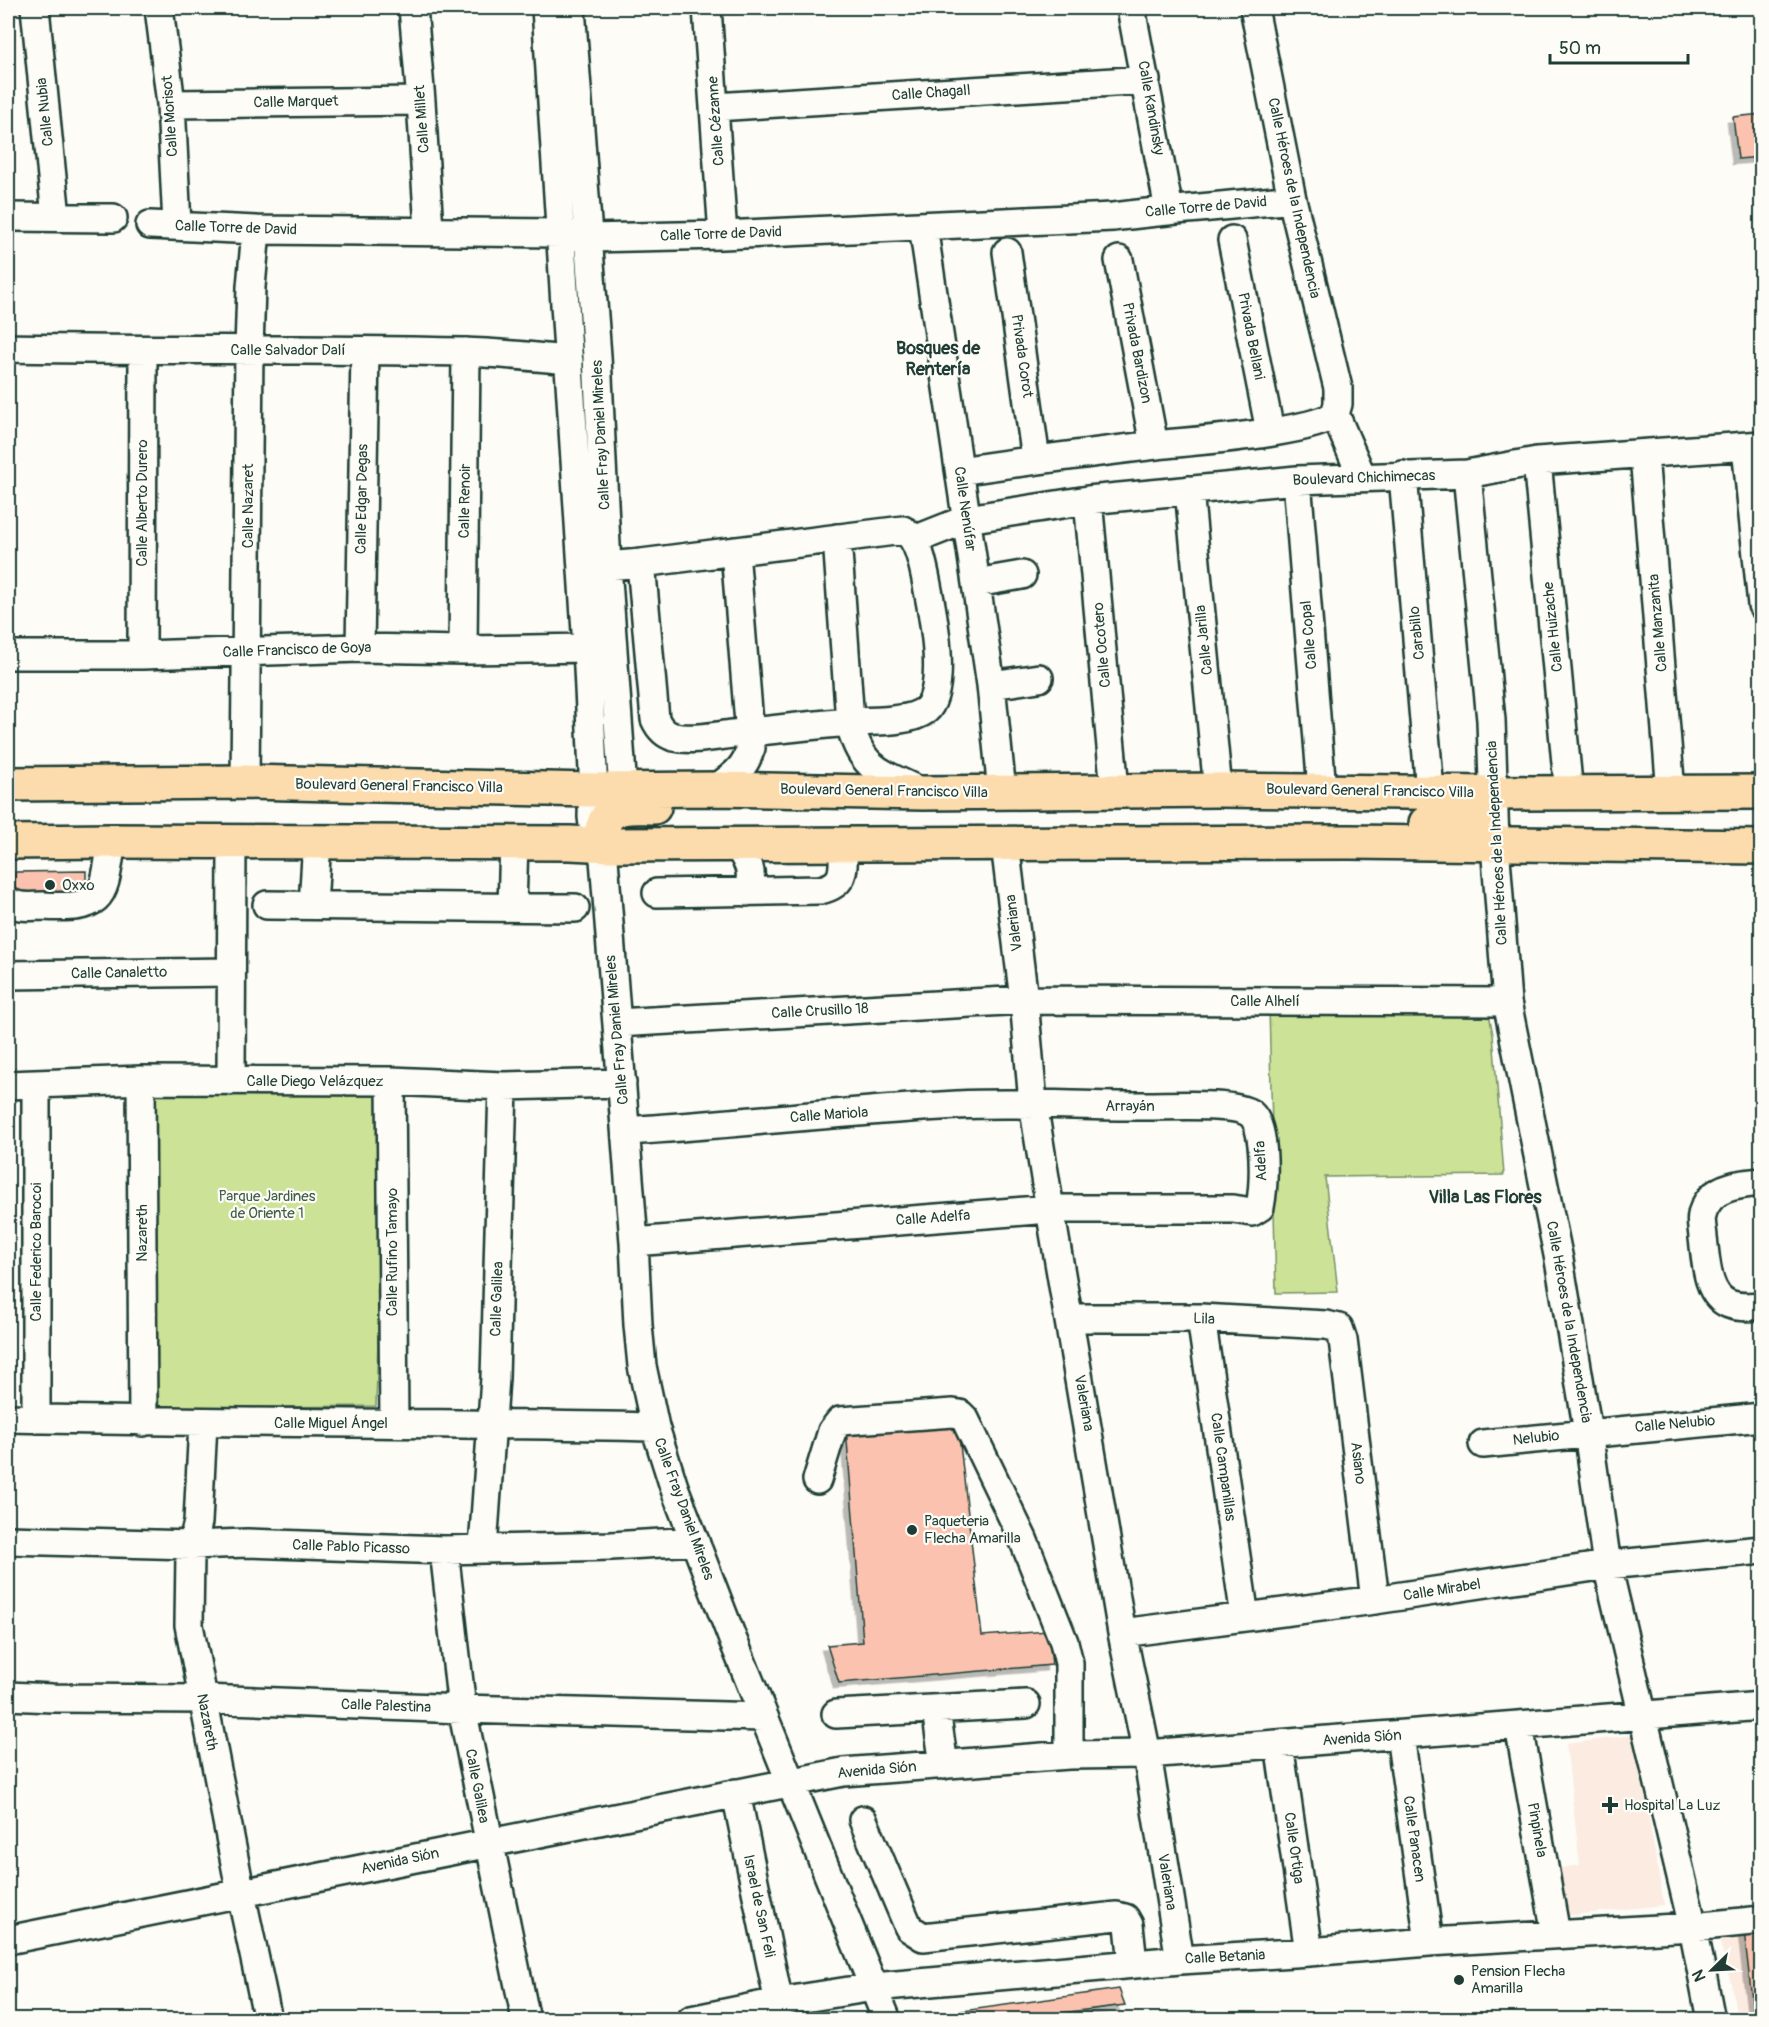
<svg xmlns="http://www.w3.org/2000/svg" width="1769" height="2027" viewBox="0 0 1769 2027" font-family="Pangolin,sans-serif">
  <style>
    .built { fill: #fcebe1 }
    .green { fill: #cbe297; stroke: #759066; stroke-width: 1.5 }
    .building { fill: #fbc3af; stroke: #1f3d34; stroke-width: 1.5; filter: url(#shadow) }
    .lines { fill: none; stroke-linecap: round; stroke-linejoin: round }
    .minor-casing { stroke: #1f3d34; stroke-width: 32 }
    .major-casing { stroke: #1f3d34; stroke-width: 38 }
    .minor { stroke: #fdfcf7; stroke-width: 27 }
    .major { stroke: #fcdcac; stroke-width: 33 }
    .poi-dot { fill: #1f3d34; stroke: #fdfcf7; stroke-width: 2 }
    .labels { text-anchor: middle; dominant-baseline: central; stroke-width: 4.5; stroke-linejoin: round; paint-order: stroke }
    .street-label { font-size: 15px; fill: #1f3d34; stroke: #fdfcf7 }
    .poi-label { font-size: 15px; fill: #1f3d34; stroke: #fdfcf7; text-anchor: start }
    .park-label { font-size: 15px; fill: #415e48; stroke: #fdfcf7 }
    .quarter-label { font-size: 18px; font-weight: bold; fill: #1f3d34; stroke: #fdfcf7 }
  </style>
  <defs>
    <filter id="shadow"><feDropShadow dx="-5.5" dy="5.5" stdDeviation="0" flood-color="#0004"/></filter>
  </defs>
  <rect width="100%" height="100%" fill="#fdfcf7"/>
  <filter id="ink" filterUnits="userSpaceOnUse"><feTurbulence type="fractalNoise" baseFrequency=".0167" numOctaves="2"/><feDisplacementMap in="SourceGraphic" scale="12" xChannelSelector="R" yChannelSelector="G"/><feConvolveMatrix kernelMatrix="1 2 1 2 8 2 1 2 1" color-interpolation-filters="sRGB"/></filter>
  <g filter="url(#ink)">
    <path class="built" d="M1634 1735 1664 1905 1555 1917 1549 1870 1580 1865 1566 1744Z
      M1761 1930V2019H1737L1731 1983 1717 1932Z"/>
    <path class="green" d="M1269 1007 1488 1008 1493 1035 1504 1175 1325 1177 1338 1292 1276 1293Z
      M383 1086 385 1110 376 1406 159 1408 147 1092Z"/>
    <path class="building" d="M1762 114V157L1738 159 1733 117Z
      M86 871V899H15V872Z
      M957 1418 982 1636 1048 1631 1052 1665 839 1683 827 1645 863 1642 846 1428Z
      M1762 1930V2008H1753L1744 1931Z
      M1119 1989 1125 2005 1006 2020H936L934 2015Z"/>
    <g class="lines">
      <defs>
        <path id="minor" d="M35 8 56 217
          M159 8 171 104 177 225
          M413 8 421 101 429 230
          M546 8 587 648 593 771 592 817 594 833 604 859 605 872 634 1242 638 1325 642 1366 655 1427 674 1487 733 1640 887 2020
          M571 8 597 356 607 566 623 790 621 810
          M707 8 723 235
          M1131 8 1169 210
          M171 104 421 101
          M715 107 1146 80
          M8 217 113 218
          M150 225 256 230 562 233 589 238 723 235 1113 217C1172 209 1232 206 1292 199
          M923 226 991 685 1002 792
          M1232 240 1270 431
          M1007 252 1036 460
          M1119 260 1154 445
          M8 348C160 351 312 348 464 352 499 353 534 357 569 360
          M1335 414 1362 477
          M1746 447 1762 605
          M1644 454 1671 793
          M1537 461 1569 794
          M960 471C1025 461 1090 453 1156 445 1190 441 1314 433 1335 414L1338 404V388L1292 199 1254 8
          M1467 474 1491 720 1495 844 1507 1002 1559 1260 1588 1432 1607 1565 1693 1927 1711 2020
          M1403 475 1430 791
          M1297 480 1322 790
          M1189 490 1218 790
          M1088 500 1115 790
          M837 538 850 722C860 770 882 773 922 792
          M914 540 967 519 1088 500 1297 480 1467 474 1537 461 1762 445
          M607 566 641 563 903 530C921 538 925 577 929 595 934 620 947 691 926 710 919 715 909 718 900 719 884 722 867 721 851 722 811 725 772 730 733 734 715 736 692 741 674 737 664 734 659 728 655 719L641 563
          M976 583 1022 575
          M360 648 365 351
          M463 650 466 352
          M8 655H142L360 648 463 650 587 648
          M142 655 143 351
          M991 685 1039 678
          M245 782 249 349 251 287 256 230
          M715 789C733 776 744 770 751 748L735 551
          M1005 844 1024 1000 1033 1103 1050 1209 1122 1633 1147 1754 1180 1960
          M737 845C748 861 755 873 747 892
          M657 893 820 890C847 884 843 869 843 845
          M8 901C18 909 31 906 43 906 107 910 103 896 112 841
          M267 905 575 908
          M313 905 317 841
          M512 907 514 842
          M8 975 231 972
          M617 1023 1024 1000 1507 1002
          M141 1080 143 1422
          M231 1081 232 841
          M391 1081 394 1423
          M8 1085 141 1080 391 1081 503 1086 622 1083
          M36 1085V1419
          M626 1131C736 1124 846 1111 957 1105 1018 1102 1078 1106 1139 1106 1162 1107 1235 1101 1251 1114 1267 1128 1264 1187 1260 1207L1252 1212 1233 1209H1050L634 1242
          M1762 1182C1744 1184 1722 1185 1710 1199 1706 1204 1703 1209 1702 1215 1700 1222 1703 1231 1703 1238 1706 1259 1706 1295 1729 1304 1739 1308 1752 1307 1762 1306
          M1069 1318H1201L1326 1325 1339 1328 1343 1340 1375 1600
          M1201 1318 1245 1617
          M8 1418C223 1424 439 1422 655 1427
          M203 1423 198 1522 190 1554 189 1625 241 1894 268 2020
          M1483 1444 1762 1417
          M817 1480 832 1431 840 1421 953 1413 960 1414 965 1419 1023 1539 1064 1642 1069 1663V1755
          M8 1540 191 1545 247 1543 444 1550 611 1546 695 1541
          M483 1548 495 1378 503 1086
          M444 1550 462 1709 526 2020
          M1122 1633 1375 1600 1607 1565 1762 1550
          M8 1696 52 1698 203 1699 462 1709 764 1717
          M936 1710 944 1765
          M836 1714 1026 1704
          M1519 1726 1556 1934
          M1400 1735 1429 1942
          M1279 1744 1309 1952
          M736 1793 782 2018
          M863 1820 909 1928 923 1937 1117 1916 1125 1918 1129 1925 1133 1964
          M8 1940 843 1772 1069 1755 1147 1754 1762 1706
          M691 2020 779 2002 874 1987 1180 1960 1309 1952 1429 1942 1693 1927 1762 1920"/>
        <path id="major" d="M8 784 245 782 593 790 715 789 923 793 1218 790 1494 793 1762 792
          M1426 823C1466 825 1471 828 1494 793
          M8 842 112 841 570 843 610 845 1349 842 1762 847
          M597 844C600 837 602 828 605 821 614 803 637 807 654 807"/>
      </defs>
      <use href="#minor" class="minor-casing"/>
      <use href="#major" class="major-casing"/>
      <use href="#minor" class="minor"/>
      <use href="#major" class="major"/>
    </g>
  </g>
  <g class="poi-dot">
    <circle cx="50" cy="885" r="6"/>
    <circle cx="912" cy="1530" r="6"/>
    <path d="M1607 1796h6v6h6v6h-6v6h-6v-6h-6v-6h6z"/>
    <circle cx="1459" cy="1980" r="6"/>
  </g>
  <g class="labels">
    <g class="street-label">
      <text transform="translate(931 93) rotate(-4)">Calle Chagall</text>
      <text transform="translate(296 102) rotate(-1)">Calle Marquet</text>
      <text transform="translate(1151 108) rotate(80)">Calle Kandinsky</text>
      <text transform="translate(45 112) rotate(-96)">Calle Nubia</text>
      <text transform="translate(170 116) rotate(-94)">Calle Morisot</text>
      <text transform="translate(422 119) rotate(-94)">Calle Millet</text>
      <text transform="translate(716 121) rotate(-94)">Calle Cézanne</text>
      <text transform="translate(1294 198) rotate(78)">Calle Héroes de la Independencia</text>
      <text transform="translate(1206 207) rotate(-5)">Calle Torre de David</text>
      <text transform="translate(236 228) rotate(2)">Calle Torre de David</text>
      <text transform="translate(721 234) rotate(-2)">Calle Torre de David</text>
      <text transform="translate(1251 336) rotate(79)">Privada Bellani</text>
      <text x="288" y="350">Calle Salvador Dalí</text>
      <text transform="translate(1137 353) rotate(79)">Privada Bardizon</text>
      <text transform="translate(1022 356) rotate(82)">Privada Corot</text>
      <text transform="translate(601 435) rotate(-93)">Calle Fray Daniel Mireles</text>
      <text transform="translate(1364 478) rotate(-2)">Boulevard Chichimecas</text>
      <text transform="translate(362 499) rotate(-89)">Calle Edgar Degas</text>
      <text transform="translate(465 501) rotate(-89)">Calle Renoir</text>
      <text transform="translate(142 503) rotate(-90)">Calle Alberto Durero</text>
      <text transform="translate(248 506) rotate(-90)">Calle Nazaret</text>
      <text transform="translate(965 509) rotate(82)">Calle Nenúfar</text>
      <text transform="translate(1658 623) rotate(-95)">Calle Manzanita</text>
      <text transform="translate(1553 627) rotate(-96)">Calle Huizache</text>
      <text transform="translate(1417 633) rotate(-96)">Carabillo</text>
      <text transform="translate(1309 635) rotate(-95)">Calle Copal</text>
      <text transform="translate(1204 640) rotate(-96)">Calle Jarilla</text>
      <text transform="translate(1102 645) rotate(-95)">Calle Ocotero</text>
      <text transform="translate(297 650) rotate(-2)">Calle Francisco de Goya</text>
      <text transform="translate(399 786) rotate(1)">Boulevard General Francisco Villa</text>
      <text transform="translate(884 791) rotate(1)">Boulevard General Francisco Villa</text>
      <text transform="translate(1370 791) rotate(1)">Boulevard General Francisco Villa</text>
      <text transform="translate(1497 843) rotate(-93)">Calle Héroes de la Independencia</text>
      <text transform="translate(1014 923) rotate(-97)">Valeriana</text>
      <text transform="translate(119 973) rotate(-1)">Calle Canaletto</text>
      <text x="1265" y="1001">Calle Alhelí</text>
      <text transform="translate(820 1011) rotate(-3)">Calle Crusillo 18</text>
      <text transform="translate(617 1030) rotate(-95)">Calle Fray Daniel Mireles</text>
      <text x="315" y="1081">Calle Diego Velázquez</text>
      <text x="1130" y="1106">Arrayán</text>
      <text transform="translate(829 1115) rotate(-4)">Calle Mariola</text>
      <text transform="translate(1261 1161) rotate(-93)">Adelfa</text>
      <text transform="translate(933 1218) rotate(-4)">Calle Adelfa</text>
      <text transform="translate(142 1233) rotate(-90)">Nazareth</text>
      <text transform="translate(36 1252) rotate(-90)">Calle Federico Barocoi</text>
      <text transform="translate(392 1252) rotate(-90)">Calle Rufino Tamayo</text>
      <text transform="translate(497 1299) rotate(-88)">Calle Galilea</text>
      <text transform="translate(1204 1319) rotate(2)">Lila</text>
      <text transform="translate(1569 1322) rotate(80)">Calle Héroes de la Independencia</text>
      <text transform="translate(1084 1403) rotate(80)">Valeriana</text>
      <text x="331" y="1423">Calle Miguel Ángel</text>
      <text transform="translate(1675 1424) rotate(-5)">Calle Nelubio</text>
      <text transform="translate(1536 1438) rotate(-6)">Nelubio</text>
      <text transform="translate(1358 1463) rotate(83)">Asiano</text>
      <text transform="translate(1223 1467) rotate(82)">Calle Campanillas</text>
      <text transform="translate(684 1509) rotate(70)">Calle Fray Daniel Mireles</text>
      <text transform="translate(351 1547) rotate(2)">Calle Pablo Picasso</text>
      <text transform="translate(1442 1590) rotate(-9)">Calle Mirabel</text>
      <text transform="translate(386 1706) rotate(2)">Calle Palestina</text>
      <text transform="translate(207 1722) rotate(79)">Nazareth</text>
      <text transform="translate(1362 1738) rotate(-4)">Avenida Sión</text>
      <text transform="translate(877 1770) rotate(-5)">Avenida Sión</text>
      <text transform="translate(477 1786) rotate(79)">Calle Galilea</text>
      <text transform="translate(1537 1830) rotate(80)">Pinpinela</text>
      <text transform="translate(1414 1839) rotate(82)">Calle Panacen</text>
      <text transform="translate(1294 1848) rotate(82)">Calle Ortiga</text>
      <text transform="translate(400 1861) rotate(-12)">Avenida Sión</text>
      <text transform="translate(1167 1882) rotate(81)">Valeriana</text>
      <text transform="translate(759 1906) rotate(78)">Israel de San Feli</text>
      <text transform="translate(1225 1957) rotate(-3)">Calle Betania</text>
    </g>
    <g class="poi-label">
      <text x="62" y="885">Oxxo</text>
      <text x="924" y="1521">Paqueteria<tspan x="924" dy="17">Flecha Amarilla</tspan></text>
      <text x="1624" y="1805">Hospital La Luz</text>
      <text x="1471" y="1971">Pension Flecha<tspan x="1471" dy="17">Amarilla</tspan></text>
    </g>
    <g class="park-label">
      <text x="267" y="1196">Parque Jardines<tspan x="267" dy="17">de Oriente 1</tspan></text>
    </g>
    <g class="quarter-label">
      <text x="938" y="348">Bosques de<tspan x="938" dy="21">Rentería</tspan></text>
      <text x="1485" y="1197">Villa Las Flores</text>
    </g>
  </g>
  <rect width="1769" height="2027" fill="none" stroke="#fdfcf7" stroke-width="30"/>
  <rect x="15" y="15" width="1739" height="1997" fill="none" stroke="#1f3d34" stroke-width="2" filter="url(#ink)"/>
  <g transform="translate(1712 1970) rotate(246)" stroke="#fdfcf7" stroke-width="4.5" paint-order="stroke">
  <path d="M0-4.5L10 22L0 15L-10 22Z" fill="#1f3d34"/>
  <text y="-9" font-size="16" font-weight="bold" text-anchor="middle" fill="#1f3d34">N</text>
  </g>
  <path d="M1550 54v9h138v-9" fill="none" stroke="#1f3d34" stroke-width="3"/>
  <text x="1559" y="54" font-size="18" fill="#1f3d34" stroke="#fdfcf7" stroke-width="4.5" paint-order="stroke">50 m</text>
</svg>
